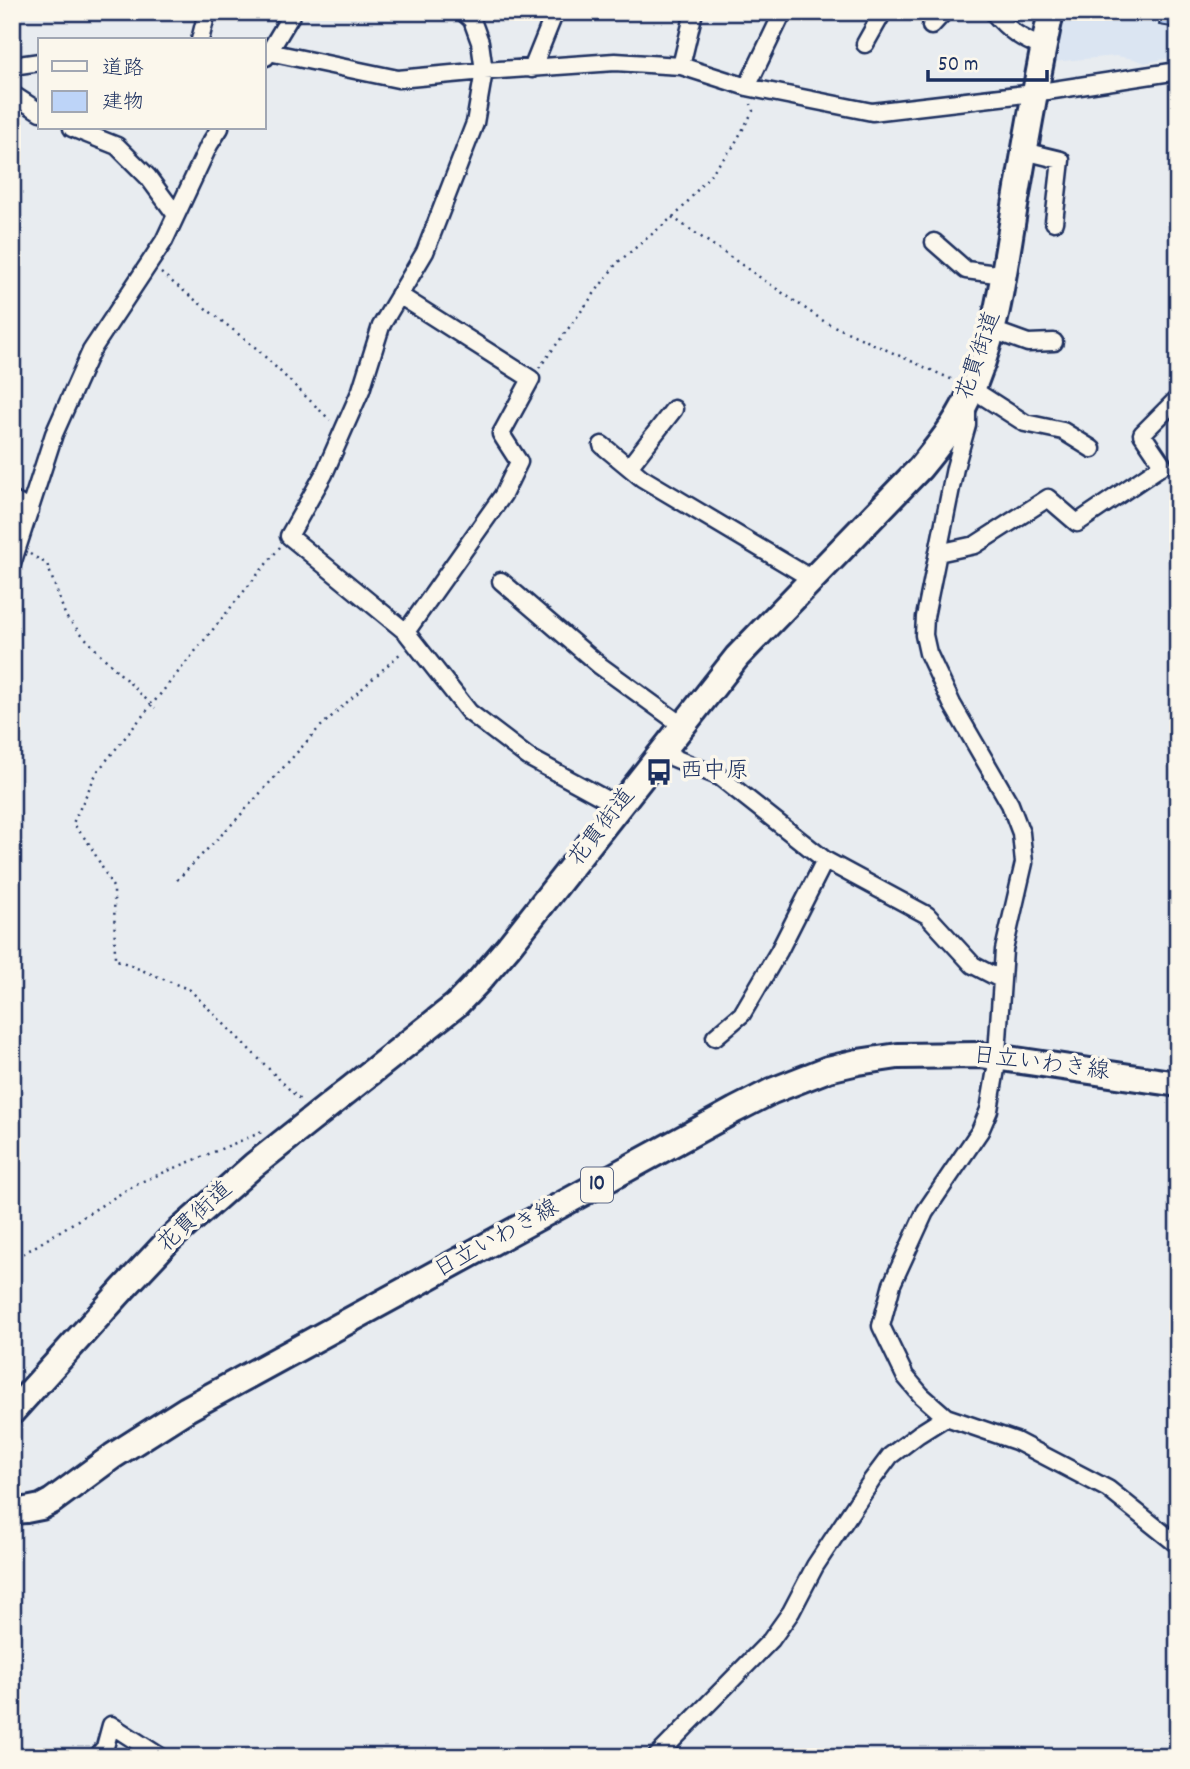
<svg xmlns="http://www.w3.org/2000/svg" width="1190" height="1769" viewBox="0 0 1190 1769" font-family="Dekko,'Klee One',sans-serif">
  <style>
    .built { fill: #dbe5f2 }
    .building { fill: #bdd4f8; stroke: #1b2f5e; stroke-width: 2 }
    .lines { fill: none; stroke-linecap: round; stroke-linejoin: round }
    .minor-casing { stroke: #1b2f5e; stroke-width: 21 }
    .primary-casing { stroke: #1b2f5e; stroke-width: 30 }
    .trunk-casing { stroke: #1b2f5e; stroke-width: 30 }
    .path { stroke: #1b2f5e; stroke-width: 2.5; stroke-dasharray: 2 5; stroke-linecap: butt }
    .minor { stroke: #fbf7ec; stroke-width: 16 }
    .primary { stroke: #fbf7ec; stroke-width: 24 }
    .trunk { stroke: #fbf7ec; stroke-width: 24 }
    .labels { text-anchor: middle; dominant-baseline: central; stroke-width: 7; stroke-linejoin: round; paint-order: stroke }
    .shield { fill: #fbf7ec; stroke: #5e6b89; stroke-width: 2 }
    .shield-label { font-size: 21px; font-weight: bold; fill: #1b2f5e }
    .street-label { font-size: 23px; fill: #1b2f5e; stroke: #fbf7ec }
    .poi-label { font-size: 23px; fill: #1b2f5e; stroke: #fbf7ec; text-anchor: start }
  </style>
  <rect width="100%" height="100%" fill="#e8ecf0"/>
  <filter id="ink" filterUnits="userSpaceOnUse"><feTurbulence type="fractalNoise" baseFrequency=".0143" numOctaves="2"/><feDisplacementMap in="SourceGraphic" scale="14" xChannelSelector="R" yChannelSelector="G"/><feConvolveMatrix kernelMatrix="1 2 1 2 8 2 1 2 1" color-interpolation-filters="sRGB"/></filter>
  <g filter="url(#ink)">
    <path class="built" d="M1064 12H1178V56L1145 63 1134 59 1116 56 1052 62Z"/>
    <path class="building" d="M1161 12H1178V28L1159 25Z"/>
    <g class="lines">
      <defs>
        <path id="minor" d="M463 12 472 20 480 42 484 71 475 123 425 252 381 326 361 390 324 474 289 536 406 632 469 712 528 757 620 807
          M993 12C1009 31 1020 38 1044 48
          M931 26 944 12
          M200 40 207 12
          M865 44 883 12
          M264 51 398 79 484 71 615 62 681 66 747 87 872 112 1034 93 1178 71
          M266 57 293 12
          M12 66 40 62
          M681 66 694 12
          M532 69 555 12
          M747 87 783 12
          M12 94 40 112
          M72 128 117 146 148 177 176 215
          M1024 151 1061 160 1054 222
          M934 242 966 270 1004 275
          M399 295 531 379 501 434 519 462 503 495 406 632
          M992 330 1028 343 1054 342
          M972 389 1025 423 1063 431 1092 449
          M967 406V425L955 468 925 617 924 635 928 653 952 704 1010 804 1021 833 1024 863 1004 950 996 1069 989 1110 980 1131 925 1212 892 1284 881 1326 905 1376 921 1395 946 1417 1016 1441 1108 1489 1178 1545
          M602 445 642 478 812 579
          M629 467 674 409
          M12 500 30 510
          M938 553 975 545 1048 498 1077 523 1163 465 1142 434 1178 398
          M12 564 54 434 91 351 164 241 209 145 220 128
          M501 581 599 665 683 726
          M662 753 720 777 825 860 927 915 973 965 1002 980
          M715 1037 742 1014 779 951 825 860
          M97 1757 105 1747 111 1725 161 1757
          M656 1757 771 1640 791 1612 815 1566 872 1480 890 1456 919 1434 946 1417"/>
        <path id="primary" d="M12 1511 26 1510 41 1507 52 1501 113 1456 187 1409 735 1110 772 1091 828 1069 858 1062 898 1056 981 1055 1178 1084"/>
        <path id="trunk" d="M12 1412 123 1289 169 1240 254 1165 456 1005 479 981 509 946 737 657 920 468C938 446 956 424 968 398 997 339 1004 270 1015 206 1026 141 1037 77 1051 12"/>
      </defs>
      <use href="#minor" class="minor-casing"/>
      <use href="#primary" class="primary-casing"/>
      <use href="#trunk" class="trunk-casing"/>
      <path class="path" d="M672 217 825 322 953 380
        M161 273 256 348 330 420
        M539 368 617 263 680 211 733 147 753 111 751 104
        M280 547 97 772 73 823 90 845 114 889 115 959 190 990 301 1101
        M30 554 47 564 66 617 100 654 155 708
        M177 880 236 820 319 728 403 651
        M12 1262 15 1259 136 1184 262 1132"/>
      <use href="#minor" class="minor"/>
      <use href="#primary" class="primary"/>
      <use href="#trunk" class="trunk"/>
    </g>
  </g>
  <defs>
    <symbol id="bus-bare" viewBox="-9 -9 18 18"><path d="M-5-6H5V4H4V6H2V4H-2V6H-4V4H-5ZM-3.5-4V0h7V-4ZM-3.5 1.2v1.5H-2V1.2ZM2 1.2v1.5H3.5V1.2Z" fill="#1b2f5e" stroke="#fbf7ec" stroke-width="2.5" paint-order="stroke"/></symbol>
  </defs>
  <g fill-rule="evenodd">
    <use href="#bus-bare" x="640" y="753" width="38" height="38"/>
  </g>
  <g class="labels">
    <rect class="shield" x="581" y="1167.5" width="32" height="35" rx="5"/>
    <g class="shield-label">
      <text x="597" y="1185">10</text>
    </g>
    <g class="street-label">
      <text transform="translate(980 356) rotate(-71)">花貫街道</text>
      <text transform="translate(603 828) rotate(-52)">花貫街道</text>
      <text transform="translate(1041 1065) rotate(7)">日立いわき線</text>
      <text transform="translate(196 1218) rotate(-43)">花貫街道</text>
      <text transform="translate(497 1240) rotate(-29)">日立いわき線</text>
    </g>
    <g class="poi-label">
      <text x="680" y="772">西中原</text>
    </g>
  </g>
  <rect width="1190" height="1769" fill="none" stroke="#fbf7ec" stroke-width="42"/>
  <rect x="21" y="21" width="1148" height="1727" fill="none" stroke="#1b2f5e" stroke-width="2.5" filter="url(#ink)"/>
  <rect x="38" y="38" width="228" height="91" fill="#fbf7ec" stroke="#a1a7b3" stroke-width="2"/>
  <rect x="52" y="61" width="35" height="10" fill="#fbf7ec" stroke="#a1a7b3" stroke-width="2"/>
  <text x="102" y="74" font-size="21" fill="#1b2f5e">道路</text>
  <rect x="52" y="91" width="35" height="21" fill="#bdd4f8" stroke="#a1a7b3" stroke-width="2"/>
  <text x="102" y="108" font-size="21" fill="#1b2f5e">建物</text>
  <path d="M928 70v10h119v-10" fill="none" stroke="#1b2f5e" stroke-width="3.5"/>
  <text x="938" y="70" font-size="21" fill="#1b2f5e" stroke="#fbf7ec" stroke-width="5" paint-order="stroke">50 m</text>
</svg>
